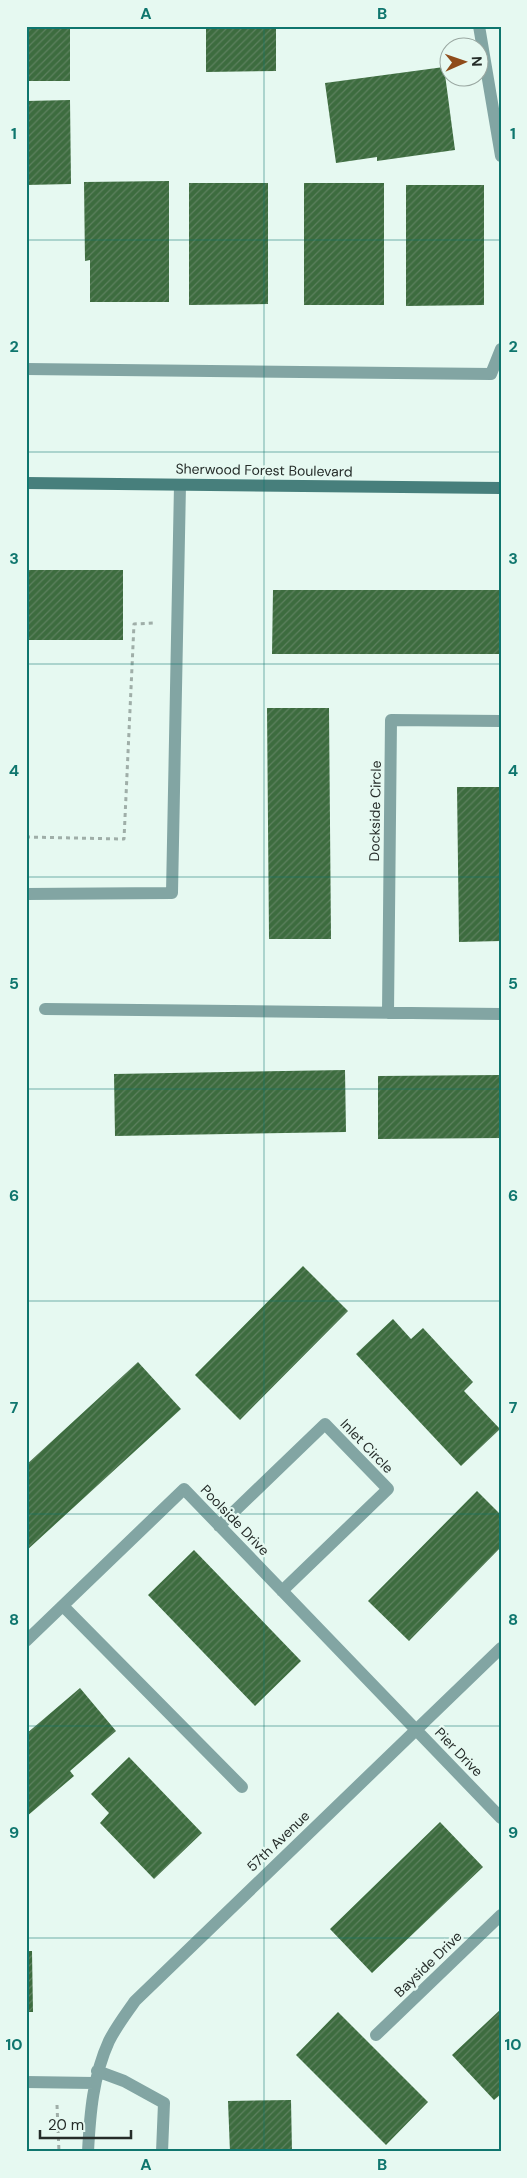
<svg xmlns="http://www.w3.org/2000/svg" width="527" height="2178" viewBox="0 0 527 2178" font-family="'DM Sans',sans-serif">
  <style>
    .building { fill: url(#building-hatch) }
    .lines { fill: none; stroke-linecap: round; stroke-linejoin: round }
    .path { stroke: #9faea8; stroke-width: 3; stroke-dasharray: 4 4; stroke-linecap: butt }
    .lane { stroke: #82a5a3; stroke-width: 12 }
    .street { stroke: #82a5a3; stroke-width: 12 }
    .secondary { stroke: #477f7c; stroke-width: 12 }
    .grid { fill: none; stroke: #0f766e; stroke-width: 1; stroke-opacity: 0.55 }
    .labels { text-anchor: middle; dominant-baseline: central; stroke-width: 5; stroke-linejoin: round; paint-order: stroke }
    .street-label { font-size: 14px; fill: #252c29; stroke: #e6f9f1 }
    .neatline { fill: none; stroke: #0f766e; stroke-width: 2 }
    .grid-label { font-size: 16px; text-anchor: middle; font-weight: bold; fill: #0f766e }
  </style>
  <defs>
    <pattern id="building-hatch" width="6" height="6" patternUnits="userSpaceOnUse" patternTransform="scale(1.25)"><rect width="6" height="6" fill="#3d6c3f"/><path d="M-1 1l2-2M0 6l6-6M5 7l2-2" fill="none" stroke="#5d815f"/></pattern>
  </defs>
  <rect width="100%" height="100%" fill="#e6f9f1"/>
  <path class="building" d="M26 26H70V81H26Z
    M206 26H276V71L206 72Z
    M444 67 455 150 377 161V157L336 163 325 83Z
    M70 100 71 184 26 185V101Z
    M169 181V302H90V260L85 261 84 182Z
    M189 183H268V304L189 305Z
    M304 183H384V305H304Z
    M406 185H484V305L406 306Z
    M26 570H123V640H26Z
    M273 590H501V654H272Z
    M267 708H329L331 939H269Z
    M457 787H501V941L459 942Z
    M345 1070 346 1132 115 1136 114 1074Z
    M501 1075V1138L378 1139V1076Z
    M303 1266 348 1311 240 1420 195 1375Z
    M393 1319 411 1339 423 1328 473 1382 464 1391 500 1429 461 1466 356 1354Z
    M138 1362 181 1409 26 1551V1465Z
    M477 1491 501 1515V1547L409 1641 368 1601Z
    M194 1550 301 1661 255 1706 148 1595Z
    M80 1688 116 1731 70 1771 74 1776 26 1817V1734Z
    M129 1757 202 1833 154 1879 100 1823 109 1813 91 1794Z
    M440 1822 483 1867 372 1973 330 1929Z
    M26 1951H32L33 2012H26Z
    M501 2009V2094L494 2100 452 2055Z
    M338 2012 428 2102 386 2145 296 2055Z
    M291 2100 292 2152H230L228 2101Z"/>
  <g class="lines">
    <path class="path" d="M26 837 124 839 134 624 155 623
      M57 2105 59 2152"/>
    <path class="lane" d="M479 26 501 156
      M26 369 491 374 501 349
      M26 894 172 893 180 485"/>
    <path class="street" d="M45 1009 501 1014
      M388 1013 391 720 501 721
      M219 1526 325 1424 388 1489 282 1591
      M63 1606 242 1787
      M26 1641 184 1489 501 1818
      M376 2035 501 1915
      M97 2071 124 2081 164 2103 162 2152
      M26 2082 94 2083
      M88 2152C90 2113 93 2076 109 2041 116 2027 126 2014 135 2001L501 1648"/>
    <path class="secondary" d="M26 483 501 488"/>
  </g>
  <path class="grid" d="M264 26V2152M26 240H501M26 452H501M26 664H501M26 877H501M26 1089H501M26 1301H501M26 1514H501M26 1726H501M26 1938H501"/>
  <g class="labels">
    <g class="street-label">
      <text transform="translate(264 470) rotate(1)">Sherwood Forest Boulevard</text>
      <text transform="translate(375 811) rotate(-89)">Dockside Circle</text>
      <text transform="translate(367 1446) rotate(46)">Inlet Circle</text>
      <text transform="translate(235 1520) rotate(46)">Poolside Drive</text>
      <text transform="translate(459 1752) rotate(46)">Pier Drive</text>
      <text transform="translate(278 1841) rotate(-44)">57th Avenue</text>
      <text transform="translate(428 1964) rotate(-44)">Bayside Drive</text>
    </g>
  </g>
  <rect width="527" height="2178" fill="none" stroke="#e6f9f1" stroke-width="55"/>
  <g transform="translate(464 62) rotate(88)"><circle r="24" fill="#e6f9f1" stroke="#99a7a1"/>
  <path d="M0-4L9 19L0 12L-9 19Z" fill="#8f4c1b"/>
  <text y="-8" font-size="14" font-weight="bold" text-anchor="middle" fill="#252c29">N</text>
  </g>
  <path d="M40 2130v8h91v-8" fill="none" stroke="#252c29" stroke-width="2.5"/>
  <text x="48" y="2130" font-size="15" fill="#252c29" stroke="#e6f9f1" stroke-width="4" paint-order="stroke">20 m</text>
  <rect x="28" y="28" width="472" height="2122" class="neatline"/>
  <g class="grid-label">
    <text x="146" y="19">A</text>
    <text x="382" y="19">B</text>
    <text x="14" y="139">1</text>
    <text x="513" y="139">1</text>
    <text x="14" y="352">2</text>
    <text x="513" y="352">2</text>
    <text x="14" y="564">3</text>
    <text x="513" y="564">3</text>
    <text x="14" y="776">4</text>
    <text x="513" y="776">4</text>
    <text x="14" y="989">5</text>
    <text x="513" y="989">5</text>
    <text x="14" y="1201">6</text>
    <text x="513" y="1201">6</text>
    <text x="14" y="1413">7</text>
    <text x="513" y="1413">7</text>
    <text x="14" y="1625">8</text>
    <text x="513" y="1625">8</text>
    <text x="14" y="1838">9</text>
    <text x="513" y="1838">9</text>
    <text x="14" y="2050">10</text>
    <text x="513" y="2050">10</text>
    <text x="146" y="2170">A</text>
    <text x="382" y="2170">B</text>
  </g>
</svg>
